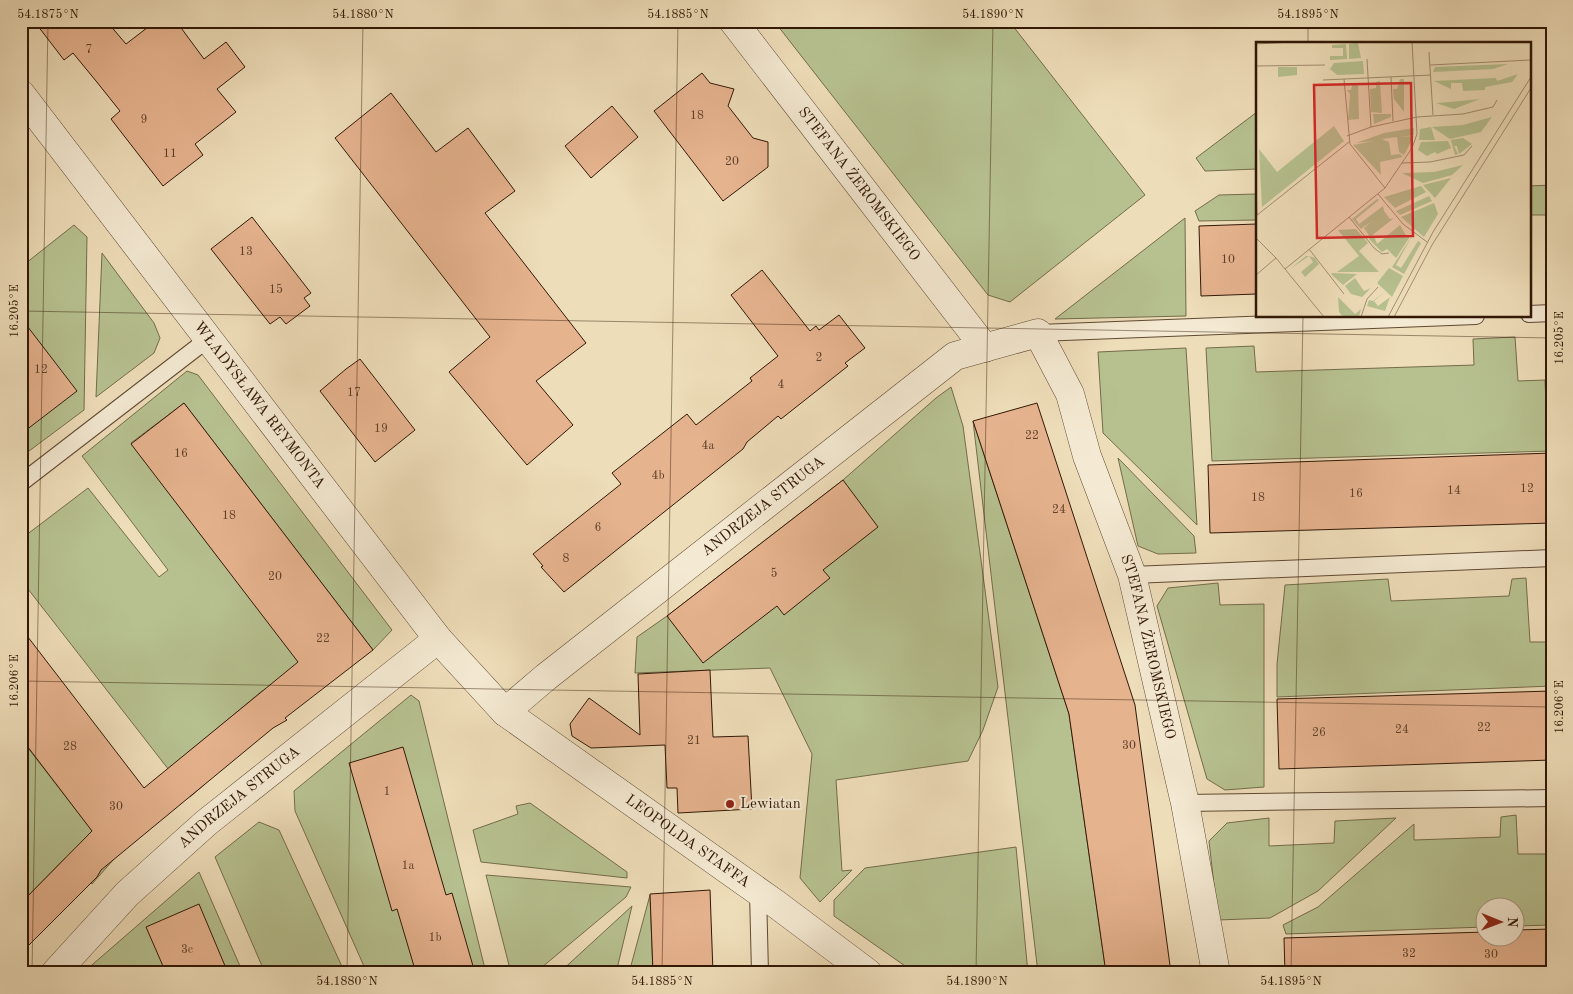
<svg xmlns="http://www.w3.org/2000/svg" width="1573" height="994" viewBox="0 0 1573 994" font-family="'Old Standard TT',serif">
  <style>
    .green { fill: #b7c190; stroke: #746c4a }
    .building { fill: #e6b38f; stroke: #311805 }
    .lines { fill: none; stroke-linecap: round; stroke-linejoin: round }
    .lane-casing { stroke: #604932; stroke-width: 18 }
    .street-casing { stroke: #604932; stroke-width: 29 }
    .lane { stroke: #f4e9d2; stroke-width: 16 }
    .street { stroke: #f4e9d2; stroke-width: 28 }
    .ticks { fill: none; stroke: #311805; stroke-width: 1; stroke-opacity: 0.45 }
    .poi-dot { fill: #8f2418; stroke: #f4e9d2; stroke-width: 2 }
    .labels { text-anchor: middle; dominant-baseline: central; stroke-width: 4; stroke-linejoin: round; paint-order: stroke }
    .number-label { font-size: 12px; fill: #5e3f28 }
    .street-label { font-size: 15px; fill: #311805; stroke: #f4e9d2 }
    .poi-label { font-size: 15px; fill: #311805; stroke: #f4e9d2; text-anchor: start }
    .inset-road { fill: none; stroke: #a28e71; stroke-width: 1 }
    .view { fill: #d62828; fill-opacity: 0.15; stroke: #d62828; stroke-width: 2.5 }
    .inset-edge { fill: none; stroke: #311805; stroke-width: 2.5 }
    .neatline { fill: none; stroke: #311805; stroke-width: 2 }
    .ticks-label { font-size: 12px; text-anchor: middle; fill: #311805 }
  </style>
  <rect width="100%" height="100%" fill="#eeddb9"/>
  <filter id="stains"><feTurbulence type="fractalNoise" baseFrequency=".004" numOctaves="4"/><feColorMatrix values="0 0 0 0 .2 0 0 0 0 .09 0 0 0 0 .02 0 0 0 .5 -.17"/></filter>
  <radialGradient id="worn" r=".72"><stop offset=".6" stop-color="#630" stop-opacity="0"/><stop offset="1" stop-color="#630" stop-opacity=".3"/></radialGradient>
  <path class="green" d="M774 21H1009L1145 195 1010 302 988 295Z
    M1257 112V169L1205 171 1196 158Z
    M1552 185V215H1529V186Z
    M1257 194V220L1199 221 1195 211 1219 195Z
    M1185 218 1186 316 1055 319Z
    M74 225 87 237 84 410 21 457V267Z
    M102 253 154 323 160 338 154 353 96 397Z
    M1515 337 1518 381 1545 380 1546 405H1552V451L1212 461 1206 348 1254 346 1256 372 1474 365 1473 339Z
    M1186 348 1197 525 1103 433 1098 352Z
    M187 371 198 375 392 630 373 650 184 403 131 443 320 690 262 691 183 757 205 784 190 797 21 580V539L88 488 159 577 168 570 82 456Z
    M951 387 963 426 998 687 983 730 968 761 836 780 842 871 852 870 820 902 800 878 812 754 770 668 635 673 637 637 667 616 843 480 936 398Z
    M973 421 1069 714 1106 973H1038Z
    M1118 458 1194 536 1196 553 1158 554 1138 546Z
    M1526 578 1530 642H1552V686L1277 697V664L1285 585 1388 579 1391 601 1509 596 1512 579Z
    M1218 583 1220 605 1264 604V787L1225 790 1207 779 1157 606 1168 588Z
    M411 695 419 701 486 973H367L295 811 294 791Z
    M21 739 114 859 92 884 65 858 21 903Z
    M530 803 627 872V878L481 862 473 830 518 814 516 806Z
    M1516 815 1518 854H1552V925L1516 926V906H1486L1485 927 1286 934 1283 925 1318 907 1414 824V840L1500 837 1501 817Z
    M1269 818V846L1334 843 1335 821 1396 818 1318 891 1270 918 1218 920 1209 841 1227 823Z
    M259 822 279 830 345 973H265L215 857Z
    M1016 847 1028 973H915L834 916V900L865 868Z
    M199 872 243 973H87L85 971Z
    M486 875 631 887 626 897 535 973H511Z
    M650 895 653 973H629Z
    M632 906 616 973H559Z"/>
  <path class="building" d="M34 21H112L109 24 126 44 156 21H176L204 59 226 42 245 67 217 89 236 112 195 144 203 155 163 186 111 119 120 111 96 81 73 53 64 60Z
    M702 73 710 83 734 89 728 106 753 138 768 142V167L723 201 654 111Z
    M391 93 436 152 468 128 515 191 485 213 586 343 536 381 573 425 527 465 449 372 490 337 335 138Z
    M612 106 638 137 591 178 565 146Z
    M252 217 311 293 304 298 310 306 286 324 280 317 270 324 211 249Z
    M1257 224V294L1201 296 1199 226Z
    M762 270 810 331 816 326 819 330 839 315 865 348 845 363 848 366 781 419 778 416 747 442 743 449 564 592 541 567 543 566 533 554 621 484 612 473 687 414 696 425 752 381 750 378 778 356 731 295Z
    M21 318 77 391 21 434Z
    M360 359 415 430 375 462 320 391 346 369Z
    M184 403 373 650 285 718 287 720 273 728 101 870 97 877 21 953V903L92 831 21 738V628L144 788 298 662 131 444Z
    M1037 403 1135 705 1171 973H1106L1069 714 973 421Z
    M1552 453V523L1210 533 1208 465Z
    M843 480 878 527 823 570 830 578 784 615 777 606 703 663 667 616Z
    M710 670 713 737 748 736 752 809 678 813 677 788H667L665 745 591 748 572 736 570 724 589 698 640 735 638 674Z
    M1552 691V760L1279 769 1277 699Z
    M403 747 446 895 452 893 475 973H416L397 909 392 911 349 763Z
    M710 890 713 973H653L650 894Z
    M199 904 228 973H166L146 927Z
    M1552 929V973H1285L1284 938 1486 932V936H1516V930Z"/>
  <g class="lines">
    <defs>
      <path id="lane" d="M1529 314 1552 313
        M1038 333 1476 316
        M21 483 208 339
        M1132 575 1552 558
        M1185 803 1552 798
        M758 892 760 973"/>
      <g id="street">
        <path id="s1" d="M733 21 985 348"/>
        <path id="s2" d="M21 94 438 639 505 712 776 904 868 973"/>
        <path id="s3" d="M505 712 546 677 955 356 1038 333 1070 394 1087 456 1132 575 1185 803 1216 973"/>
        <path id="s4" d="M55 973 127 894 206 823 438 639"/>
      </g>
    </defs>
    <use href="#lane" class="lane-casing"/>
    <use href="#street" class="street-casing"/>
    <use href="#lane" class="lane"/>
    <use href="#street" class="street"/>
  </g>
  <path class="ticks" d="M1308 44V21M21 311 1552 338M21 681 1552 707M32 973 48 21M347 973 363 21M662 973 678 21M976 973 993 21M1291 973 1303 316"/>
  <circle class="poi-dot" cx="730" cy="804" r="5"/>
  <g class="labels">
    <g class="number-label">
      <text x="89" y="50">7</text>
      <text x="697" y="116">18</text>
      <text x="144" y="120">9</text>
      <text x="170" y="154">11</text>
      <text x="732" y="162">20</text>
      <text x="246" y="252">13</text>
      <text x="1228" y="260">10</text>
      <text x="276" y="290">15</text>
      <text x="819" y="358">2</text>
      <text x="41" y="370">12</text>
      <text x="781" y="385">4</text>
      <text x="354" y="393">17</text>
      <text x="381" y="429">19</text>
      <text x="1032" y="436">22</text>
      <text x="708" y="446">4a</text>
      <text x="181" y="454">16</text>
      <text x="658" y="476">4b</text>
      <text x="1527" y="489">12</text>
      <text x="1454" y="491">14</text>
      <text x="1356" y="494">16</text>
      <text x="1258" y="498">18</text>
      <text x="1059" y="510">24</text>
      <text x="229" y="516">18</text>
      <text x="598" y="528">6</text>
      <text x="566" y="559">8</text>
      <text x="774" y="574">5</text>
      <text x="275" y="577">20</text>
      <text x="323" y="639">22</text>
      <text x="1484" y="728">22</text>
      <text x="1402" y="730">24</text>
      <text x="1319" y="733">26</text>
      <text x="694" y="741">21</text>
      <text x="1129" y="746">30</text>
      <text x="70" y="747">28</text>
      <text x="387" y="792">1</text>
      <text x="116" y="807">30</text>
      <text x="408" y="866">1a</text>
      <text x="435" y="938">1b</text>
      <text x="187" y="950">3c</text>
      <text x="1409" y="954">32</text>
      <text x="1491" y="955">30</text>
    </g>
    <g class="street-label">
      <text stroke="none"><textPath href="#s1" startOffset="206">STEFANA ŻEROMSKIEGO</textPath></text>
      <text stroke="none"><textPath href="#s2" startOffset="392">WŁADYSŁAWA REYMONTA</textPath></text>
      <text stroke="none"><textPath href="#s3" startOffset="330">ANDRZEJA STRUGA</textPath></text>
      <text stroke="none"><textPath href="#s3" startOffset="994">STEFANA ŻEROMSKIEGO</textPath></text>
      <text stroke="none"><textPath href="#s4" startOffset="255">ANDRZEJA STRUGA</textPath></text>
      <text stroke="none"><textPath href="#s2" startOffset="1009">LEOPOLDA STAFFA</textPath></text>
    </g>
    <g class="poi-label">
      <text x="740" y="804">Lewiatan</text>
    </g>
  </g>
  <g transform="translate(1256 42)">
    <rect width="275" height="275" fill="#eeddb9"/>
    <path d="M102 1 105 16 93 17V2ZM90 2 91 17 74 18V14H87V6H76V3ZM107 19 108 32 81 33 74 27 78 21ZM252 22 237 27 177 30 179 25ZM22 25H41V33L22 35ZM262 32 256 40 229 45V48L207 49 206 41H195V47L178 39 240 36 241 39ZM144 37H148V70L138 57 137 47H141ZM124 39 126 71 115 70 114 47 120 46V40ZM97 41H102L103 77 92 78 94 52 91 48H95ZM224 57 198 67 180 61 194 60ZM117 72H135V75L118 82ZM236 75 225 90 194 97 176 85 207 83ZM78 84 88 99 6 165 3 107 21 130ZM175 85 179 98H163L164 87ZM158 86V93L143 95 158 94 148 113 143 110 141 95 126 97 133 100 135 113 144 112 147 115 124 120 125 133 97 103 118 99 100 101 128 91ZM207 96 216 102 203 112 201 104H198L202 112 199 113 195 98ZM192 99 195 106 181 112 179 110 171 114 162 108 165 100ZM207 123 196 133 167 141 146 131 178 130ZM195 136 179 156 167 143ZM165 144 170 150 139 166 128 155ZM173 154 176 159 144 173 140 169ZM121 157 123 158 100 177 103 182 127 164 128 169 134 177 138 176 114 195 108 186 116 179 105 187 96 177ZM178 161 182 172 168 195 145 175ZM144 183 151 195 155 193 140 216 131 207 126 210 113 197 118 194 121 202ZM100 187 112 201 103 209 123 230H81L103 214 82 188ZM156 194 140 223 145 226 162 199 165 201 148 232 136 225ZM50 214H53L59 216 63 222 49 235 45 230 57 220 53 214 34 227ZM133 226 147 234 136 255 121 241ZM75 232 76 231 101 232 87 243ZM99 236 108 249 115 246 106 255 95 252 89 244ZM130 249 118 259 122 264 134 255 129 269 111 264 113 258 117 259ZM82 255 99 272 105 267 103 275H87L83 270Z" fill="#b7c190"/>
    <path class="inset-road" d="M0 2 36 0M173 10 177 73M111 17 115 85M174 23 275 18M0 24 69 23M135 35 137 79M88 37 94 102 129 146M67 38 175 33M91 94 115 85 161 75 207 72 237 65 241 58M146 121 174 120 208 113 216 104M0 142 1 173M122 152 147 182 171 200M0 174 93 100M93 175 118 206 126 212 133 211M0 196 20 216 68 275M53 207 88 252M29 227 129 146 156 106 161 92 156 0M0 233 20 216M105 275 111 257 122 245M132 275 177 190 275 35M138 275 176 203 275 46"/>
    <path class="view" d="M155 41 157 194 61 196 58 43Z"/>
    <rect width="275" height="275" class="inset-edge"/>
  </g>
  <rect width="1573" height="994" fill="none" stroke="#eeddb9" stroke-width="55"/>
  <g transform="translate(1500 922) rotate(91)"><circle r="24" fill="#f4e9d2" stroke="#a69580"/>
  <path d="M0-4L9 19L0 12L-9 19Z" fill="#8f2418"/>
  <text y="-8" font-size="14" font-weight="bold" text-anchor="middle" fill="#311805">N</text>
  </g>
  <rect x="28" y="28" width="1518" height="938" class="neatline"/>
  <g class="ticks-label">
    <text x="48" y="18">54.1875°N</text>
    <text x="363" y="18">54.1880°N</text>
    <text x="678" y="18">54.1885°N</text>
    <text x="993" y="18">54.1890°N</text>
    <text x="1308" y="18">54.1895°N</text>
    <text transform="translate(14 311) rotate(-90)" y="4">16.205°E</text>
    <text transform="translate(1559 338) rotate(-90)" y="4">16.205°E</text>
    <text transform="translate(14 681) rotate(-90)" y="4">16.206°E</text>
    <text transform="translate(1559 707) rotate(-90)" y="4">16.206°E</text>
    <text x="347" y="985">54.1880°N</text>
    <text x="662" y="985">54.1885°N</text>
    <text x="977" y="985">54.1890°N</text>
    <text x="1291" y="985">54.1895°N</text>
  </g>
  <rect width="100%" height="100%" filter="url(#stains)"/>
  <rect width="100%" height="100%" fill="url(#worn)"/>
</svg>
